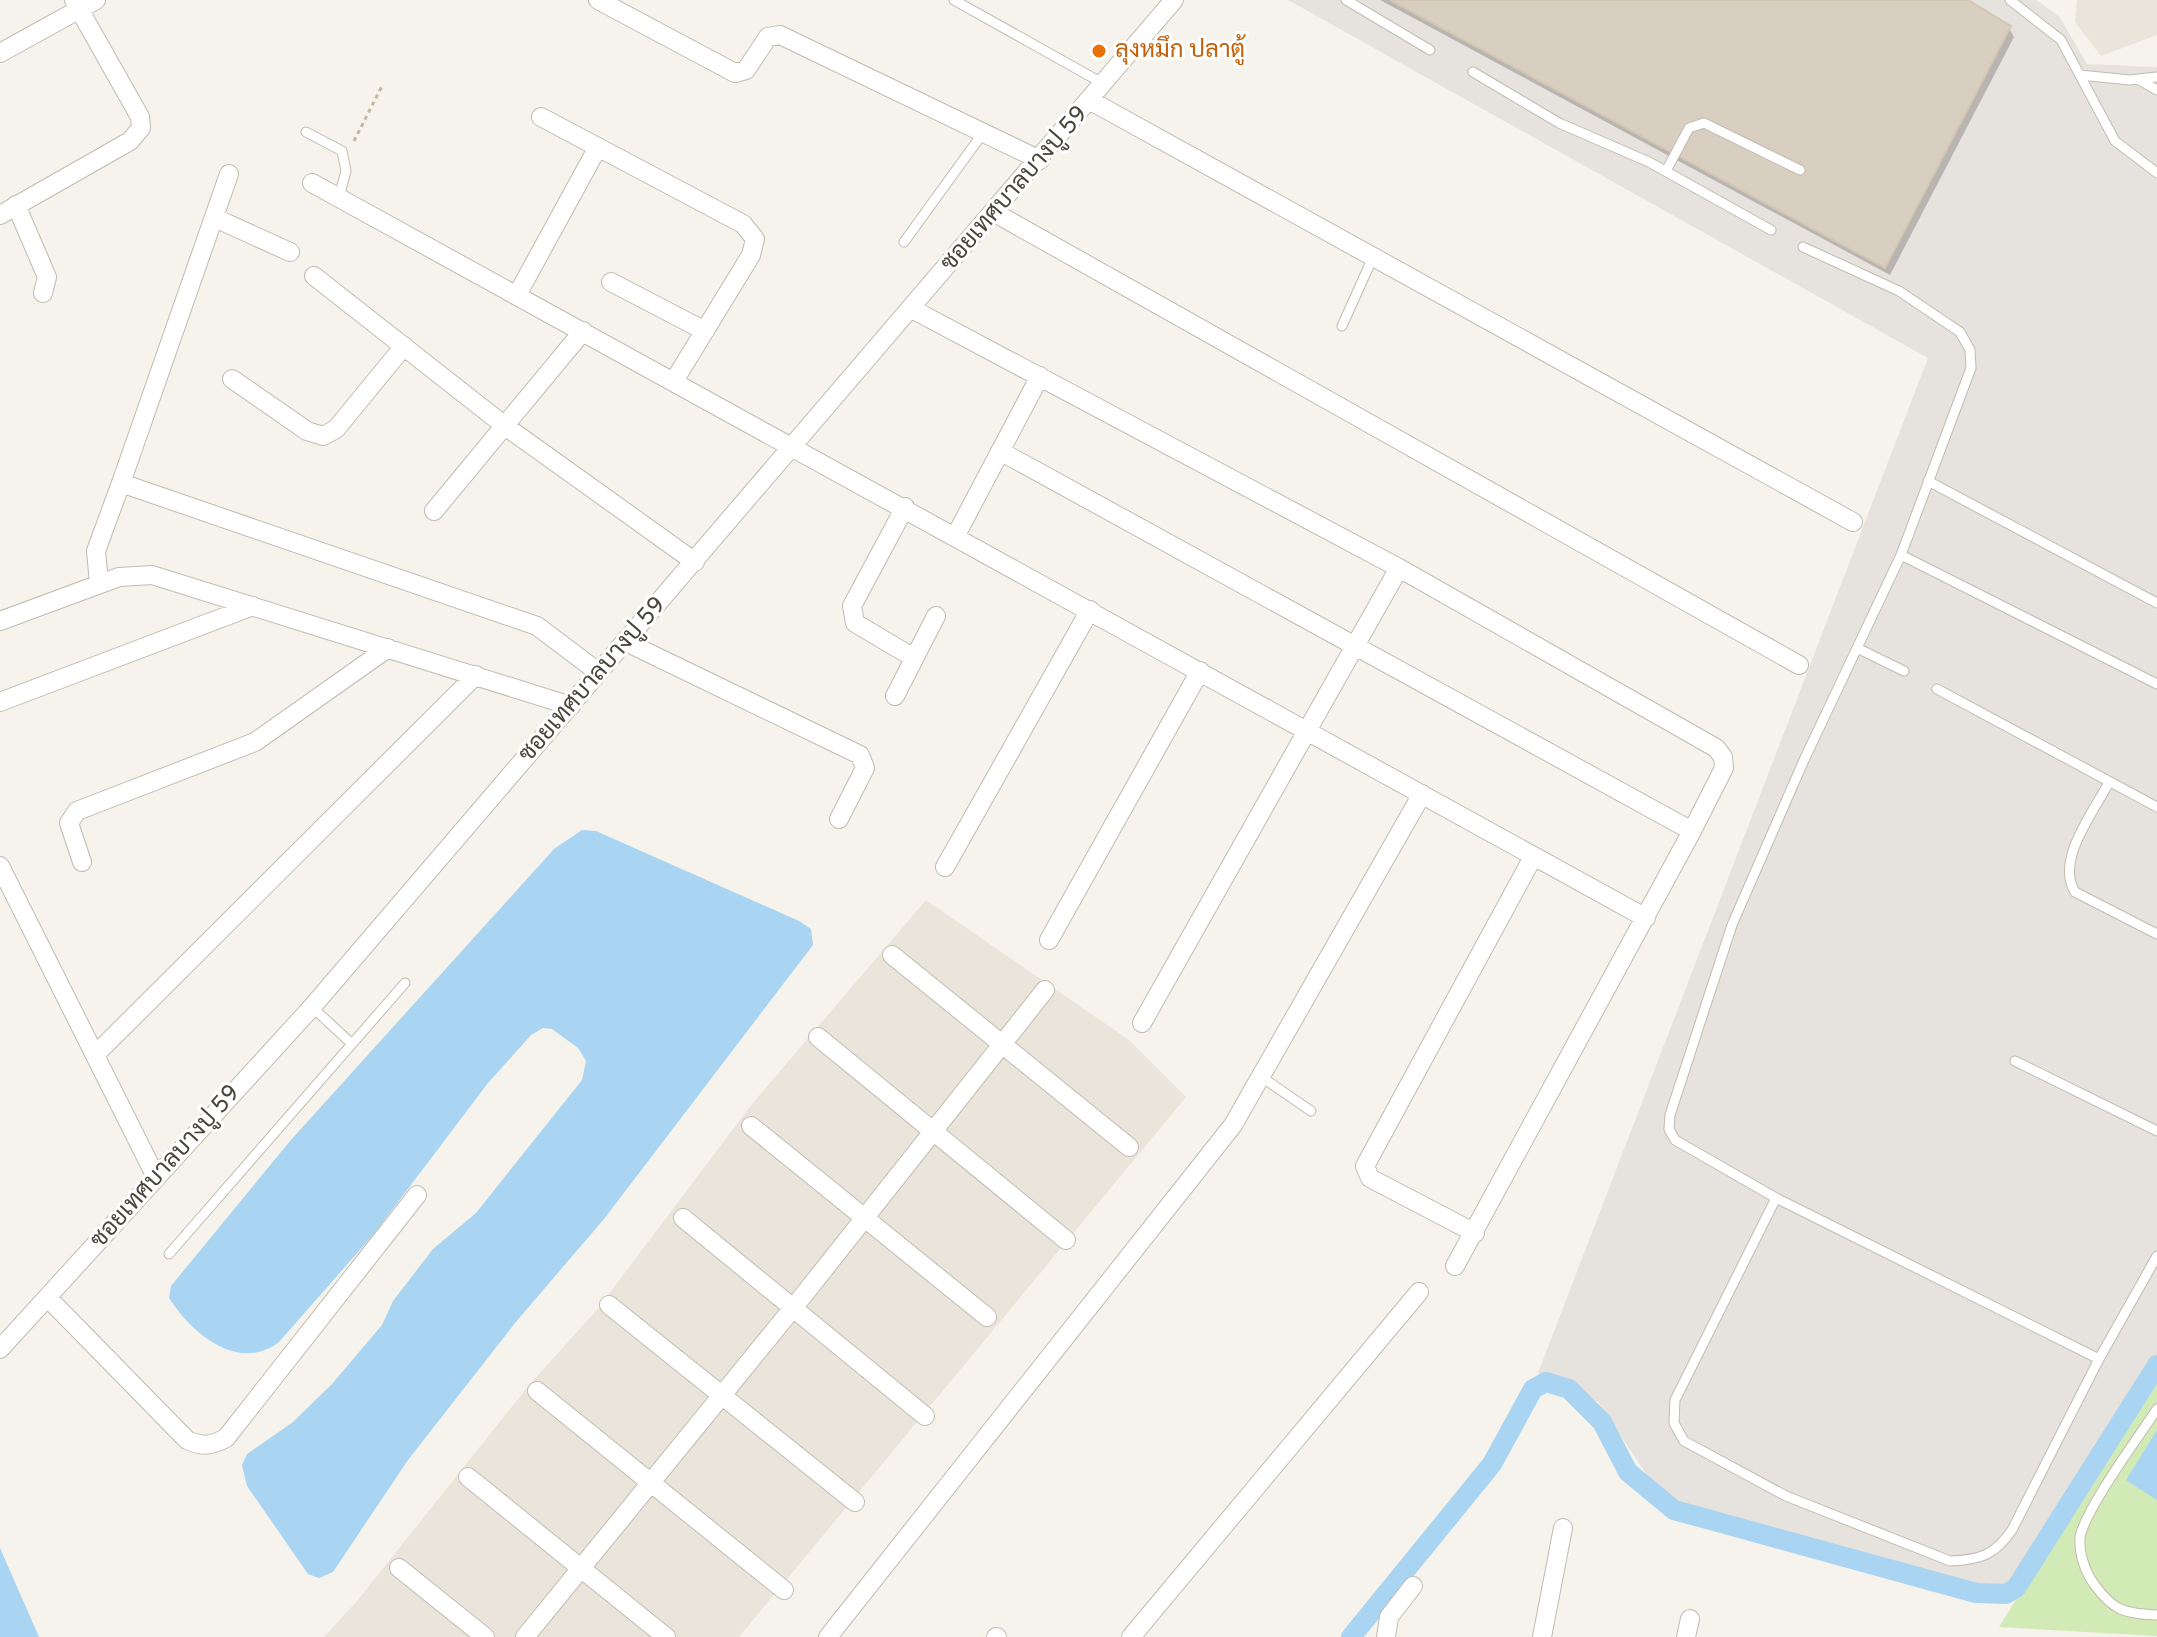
<svg xmlns="http://www.w3.org/2000/svg" width="2157" height="1637" viewBox="0 0 2157 1637" font-family="Overpass,Sarabun,sans-serif">
  <style>
    .residential { fill: #eae5da }
    .industrial { fill: #e6e2dd }
    .green { fill: #d2eab5 }
    .water { fill: #a9d4f2 }
    .shadow { fill: #0003 }
    .lines { fill: none; stroke-linecap: round; stroke-linejoin: round }
    .canal { stroke: #a9d4f2; stroke-width: 20 }
    .building { fill: #d8cfc1; stroke: #d3c7b4; stroke-width: 2 }
    .service-casing { stroke: #c2bbae; stroke-width: 11 }
    .minor-casing { stroke: #c2bbae; stroke-width: 20 }
    .path { stroke: #c4b79f; stroke-width: 3; stroke-dasharray: 4 4; stroke-linecap: butt }
    .service { stroke: #fff; stroke-width: 9 }
    .minor { stroke: #fff; stroke-width: 18 }
    .food-dot { fill: #e8710a; stroke: #fff; stroke-width: 3 }
    .labels { text-anchor: middle; dominant-baseline: central; stroke-width: 6; stroke-linejoin: round; paint-order: stroke }
    .food-label { font-size: 24px; fill: #c56008; stroke: #fff; text-anchor: start }
    .street-label { font-size: 24px; fill: #4b4439; stroke: #fff }
  </style>
  <rect width="100%" height="100%" fill="#f6f3ec"/>
  <path class="residential" d="M2077 0H2157V35L2101 56 2075 22Z
    M926 900 1129 1040 1186 1097 739 1637H324L357 1601 530 1384 596 1311 752 1104Z"/>
  <path class="industrial" d="M1288 0H2036L2059 16 2087 64 2157 67V1365L2009 1596 1698 1515 1651 1481 1598 1402 1538 1373 1928 358Z"/>
  <path class="green" d="M2157 1374V1636L1999 1627Z"/>
  <path class="water" d="M582 830 596 831 799 921 811 929 813 945 604 1219 515 1323 408 1460 333 1572 319 1578 308 1574 247 1486 242 1465 247 1454 293 1422 332 1384 382 1325 393 1301 433 1249 476 1213 582 1080 586 1061 578 1048 552 1029 543 1028 531 1035 488 1083 373 1235 279 1342C239 1373 192 1334 169 1298L171 1286 290 1141 554 849Z
    M2157 1430V1500L2126 1480Z
    M0 1548 39 1637H0Z"/>
  <path class="shadow" d="M1380 0H1964L2009 28 2014 37 1890 275Z"/>
  <g class="lines">
    <path class="canal" d="M1351 1637 1492 1464 1533 1389 1546 1382 1569 1389 1602 1422 1628 1472 1674 1510 1976 1593 2006 1594 2016 1588 2157 1365"/>
  </g>
  <path class="building" d="M1390 0H1968L2011 26 1885 268Z"/>
  <g class="lines">
    <defs>
      <path id="service" d="M954 0 1104 84
        M1346 0 1430 50
        M2010 0 2061 40 2115 141 2157 173
        M1473 72 1559 123 1649 162 1771 230
        M2080 75 2130 80 2157 77
        M2138 79 2157 90
        M306 132 342 151 346 171 339 197
        M1666 171 1689 128 1704 123 1800 170
        M904 242 983 133
        M1803 247 1899 291 1960 332 1970 350 1971 368 1901 555 2157 684
        M1342 326 1373 257
        M1928 481 2157 603
        M1901 555 1804 760 1732 925 1670 1115 1669 1129 1675 1140 1776 1198 1675 1400 1674 1423 1684 1441 1786 1496 1950 1561C1980 1560 1995 1555 2012 1530L2099 1359 2157 1256
        M1857 648 1904 671
        M1937 689 2157 807
        M2109 782C2094 812 2055 860 2075 892L2157 934
        M312 1007 352 1044
        M2015 1061 2157 1131
        M1263 1078 1311 1111
        M1776 1198 2099 1359
        M169 1254 405 983
        M2157 1409C2140 1435 2083 1512 2080 1538 2079 1553 2085 1572 2094 1584 2114 1612 2125 1613 2157 1615"/>
      <path id="minor" d="M598 0 735 73 746 70 768 37 780 35 1040 160
        M0 53 96 0
        M1091 101 1853 522
        M541 117 743 224 755 239 751 255 674 381
        M229 174 121 483 537 626 598 672
        M312 183 1646 918
        M16 205 47 277 43 293
        M995 213 1799 665
        M0 215 130 141 141 128 140 117 74 0
        M215 218 290 252
        M314 276 505 426 695 562
        M611 282 705 331
        M517 295 598 147
        M912 309 1399 568 1716 748 1723 757 1724 768 1692 831 1455 1266
        M232 379 307 431 323 436 336 429 404 346
        M1000 451 1692 831
        M905 507 852 606 855 623 914 658
        M434 511 583 331
        M956 535 1040 376
        M99 583 96 551 121 483
        M0 621 119 577 152 575 571 706
        M626 642 860 755 865 768 839 819
        M895 696 936 616
        M0 702 253 606
        M82 862 69 823 77 811 255 742 388 648
        M0 866 156 1177
        M945 867 1090 610
        M1049 940 1200 671
        M892 955 1129 1147
        M1142 1023 1399 568
        M818 1037 1066 1240
        M96 1054 476 675
        M751 1126 987 1317
        M683 1218 925 1416
        M1475 1233 1370 1178 1365 1166 1533 857
        M49 1299 187 1440C202 1447 211 1446 226 1438L417 1195
        M609 1305 855 1502
        M0 1349 312 1007 1174 0
        M537 1391 784 1590
        M468 1477 666 1637
        M399 1568 485 1637
        M525 1637 806 1292 1045 990
        M828 1637 1233 1125 1422 794
        M996 1637H997
        M1131 1637 1419 1292
        M1386 1637 1389 1617 1413 1586
        M1542 1637 1563 1528
        M1686 1637 1690 1619"/>
    </defs>
    <use href="#service" class="service-casing"/>
    <use href="#minor" class="minor-casing"/>
    <path class="path" d="M354 141 383 84"/>
    <use href="#service" class="service"/>
    <use href="#minor" class="minor"/>
  </g>
  <circle class="food-dot" cx="1099" cy="51" r="8"/>
  <g class="labels">
    <g class="food-label">
      <text x="1115" y="51">ลุงหมึก ปลาตู้</text>
    </g>
    <g class="street-label">
      <text transform="translate(1015 189) rotate(-49)">ซอยเทศบาลบางปู 59</text>
      <text transform="translate(593 680) rotate(-49)">ซอยเทศบาลบางปู 59</text>
      <text transform="translate(166 1167) rotate(-48)">ซอยเทศบาลบางปู 59</text>
    </g>
  </g>
</svg>
